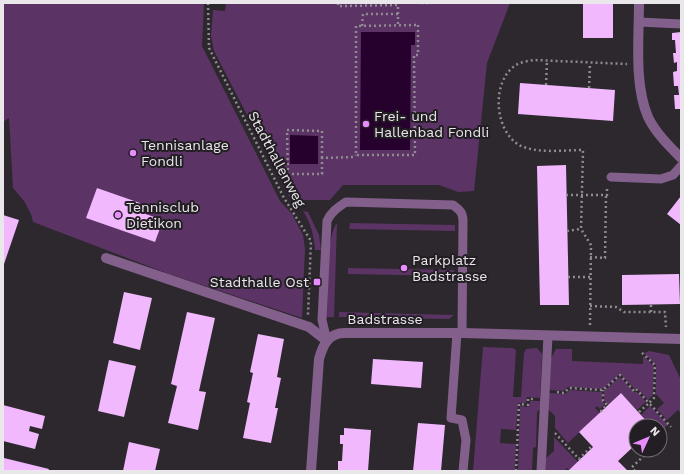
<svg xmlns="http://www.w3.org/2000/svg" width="684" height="474" viewBox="0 0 684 474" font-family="'Work Sans',sans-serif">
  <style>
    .green { fill: #5c3365 }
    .water { fill: #26012d }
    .building { fill: #f1b8fe }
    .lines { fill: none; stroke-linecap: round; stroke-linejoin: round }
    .path { stroke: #8f8b90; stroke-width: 2.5; stroke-dasharray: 2 3; stroke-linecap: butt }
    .lane { stroke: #83608b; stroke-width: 9 }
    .street { stroke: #83608b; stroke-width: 10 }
    .poi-dot { fill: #e98dfe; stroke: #221e23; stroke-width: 1.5 }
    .labels { text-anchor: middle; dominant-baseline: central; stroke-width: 4; stroke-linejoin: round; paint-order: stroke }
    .poi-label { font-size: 14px; fill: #eae7eb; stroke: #221e23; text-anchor: start }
    .street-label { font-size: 14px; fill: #eae7eb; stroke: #221e23 }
  </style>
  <rect width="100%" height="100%" fill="#2c282d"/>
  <path class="green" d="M3 3H204L202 46 280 201 292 214 303 235 305 249 302 318 169 274 33 222 31 214 24 201 13 188 9 118 3 122Z
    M226 3H510L487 63 474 191 458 192 439 185H343L330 200H291L214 51 211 36 213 10 225 11Z
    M303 211 308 212 319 235 321 250H315C314 235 311 224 303 211Z
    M350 223 455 225V231L349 229Z
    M336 224H337L334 317H327C328 292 325 245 336 224Z
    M348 268 454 270V276L348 274Z
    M339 312 454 315 449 319 339 317Z
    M483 347 513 348 516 350 513 397H521L524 353 526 349 537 348 542 354 540 398 527 397 526 403H518L516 430 501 429 500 443 516 444 515 471H473Z
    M556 349H572V361L643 364V356L654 366 653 395 648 400 637 388 635 389 620 374 603 389 568 387 563 391 549 390 551 358Z
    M649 351 669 355 681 380V413L678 410 667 420 657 409 664 403 656 394V365L644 353Z
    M620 377 634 392H637L646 402 637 410 621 393 608 405 604 400V391Z
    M570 390 602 392V401L605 404 600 409 597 406 595 408 600 413 568 443 555 428V416L548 409 549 393 565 394Z
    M530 401H540V409L537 412 536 447 533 448 532 471H518L520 406 529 407Z
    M650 406 668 425 660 432V426H649L650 425 641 415Z
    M554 437 578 462 569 470 567 468 564 471H546V458L554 451Z"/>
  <path class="water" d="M361 32H415V45H411L410 150H360Z
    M290 135 318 136V164H290Z"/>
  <path class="building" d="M583 3H613V38H583Z
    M681 32V109H675L674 95H679L678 86H674L673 72 677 71V62L674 63 673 53H676L675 40H672V33Z
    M520 83 615 90 613 121 518 114Z
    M566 165 569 305H540L537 166Z
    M97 188 140 203 137 211 163 220 155 242 86 218Z
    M681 196V225L667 214Z
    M3 215 19 220 3 267Z
    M679 274 680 304 622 305V275Z
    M124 292 152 298 140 350 113 343Z
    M187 312 215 318 199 391 206 392 198 430 168 423 177 386 171 384Z
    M258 334 284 339 277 377 281 378 275 408H278L271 443 243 438 250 403 247 402 253 373 250 372Z
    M373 359 423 362 421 388 371 384Z
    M109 360 136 366 124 417 98 411Z
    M621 393 650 425 636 426V438L630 444 633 447 618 461 628 471H568L593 447 579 432Z
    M3 405 45 416 42 429 30 426 29 431 39 434 35 449 3 441Z
    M418 423 445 425 441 471H413Z
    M344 428 371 430 368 471H342L338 470V461H342L343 444H340V435H344Z
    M129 442 160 449 155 471H123Z
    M4 458 49 469 48 471H3Z"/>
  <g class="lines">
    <path class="path" d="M208 3 209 48 284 198 311 241 308 315
      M338 3V6H344L398 5V26
      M421 3H428
      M418 25V55H414L415 155H356V26Z
      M362 26 363 14H398
      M546 85 547 61
      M589 88 590 63
      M322 158V131L287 130 288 174H322V158L353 157 356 155
      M566 195H607V188
      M567 231 581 229
      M590 257 605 258 606 196
      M568 277H590
      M651 305V312
      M590 306 616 307 624 312H665L666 327
      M590 325 591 245 581 229 583 150C565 150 536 154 519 145 494 130 491 81 516 65 521 62 528 61 534 60L627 64
      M557 392 564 393 569 388 603 390 620 375 634 391 636 389 649 403 654 398 655 365 640 351
      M602 411H601L607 405 603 401V390
      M639 412 649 403 671 427
      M555 433 579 459 592 446
      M633 441 636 444
      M642 450 646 454
      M516 471 519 404 528 405V399H534
      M635 471 632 467 646 454H658"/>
    <path class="lane" d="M639 22 681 24
      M611 177 661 179 673 175 681 166
      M457 333 451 418 462 420 466 440 463 471
      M327 341 322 320 327 221C331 212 337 208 346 202L453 205C460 210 463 213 463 221L462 333
      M541 471 548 336"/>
    <path class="street" d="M639 3C639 38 634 85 648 117 655 132 669 146 681 158
      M106 258 309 327 327 341
      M311 471 319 359C323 345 328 333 345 333H462L681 339"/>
  </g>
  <g class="poi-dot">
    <circle cx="366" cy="124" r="4"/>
    <circle cx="133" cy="153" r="4"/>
    <circle cx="118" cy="215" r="4"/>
    <circle cx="404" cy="268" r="4"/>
    <rect x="313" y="278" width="8" height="8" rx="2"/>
  </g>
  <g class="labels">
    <g class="poi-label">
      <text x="374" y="116">Frei- und<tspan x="374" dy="16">Hallenbad Fondli</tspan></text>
      <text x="141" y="145">Tennisanlage<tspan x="141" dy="16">Fondli</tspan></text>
      <text x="126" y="207">Tennisclub<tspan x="126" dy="16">Dietikon</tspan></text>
      <text x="412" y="260">Parkplatz<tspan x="412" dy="16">Badstrasse</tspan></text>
      <text x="309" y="282" text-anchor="end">Stadthalle Ost</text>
    </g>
    <g class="street-label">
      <text transform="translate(277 159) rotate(62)">Stadthallenweg</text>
      <text x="385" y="319">Badstrasse</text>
    </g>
  </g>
  <rect width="684" height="474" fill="none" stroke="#eae7eb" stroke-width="8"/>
  <g transform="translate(648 438) rotate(46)"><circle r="19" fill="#221e23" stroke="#726e73"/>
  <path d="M0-3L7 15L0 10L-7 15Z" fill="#e98dfe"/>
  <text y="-6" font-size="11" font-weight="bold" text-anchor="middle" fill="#eae7eb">N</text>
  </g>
</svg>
